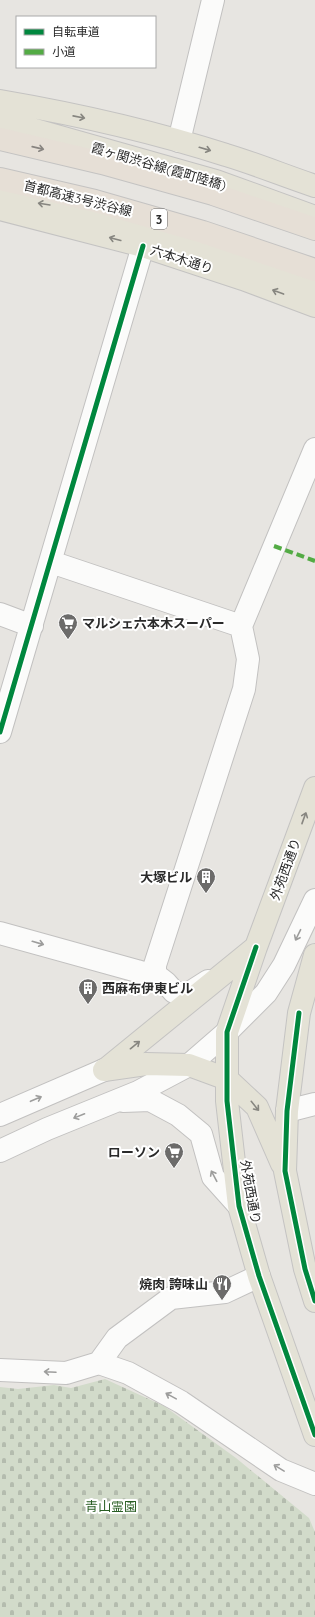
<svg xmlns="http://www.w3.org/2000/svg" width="315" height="1617" viewBox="0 0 315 1617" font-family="Quicksand,'Noto Sans JP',sans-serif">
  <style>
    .cemetery { fill: url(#cemetery-stones) }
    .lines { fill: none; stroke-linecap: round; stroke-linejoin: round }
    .minor-casing { stroke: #c2c1c0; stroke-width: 24 }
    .major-casing { stroke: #c4c3c2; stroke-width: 24 }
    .highway-casing { stroke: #c4c3c2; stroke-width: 24 }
    .minor { stroke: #fbfbfa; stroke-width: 22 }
    .major { stroke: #e4e2d6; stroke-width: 22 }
    .highway { stroke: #e6dfd6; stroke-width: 22 }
    .quiet { stroke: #53ab44; stroke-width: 4; stroke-dasharray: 8 4; stroke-linecap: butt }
    .cycleway-casing { stroke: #fff; stroke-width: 8 }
    .cycleway { stroke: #00873e; stroke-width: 5 }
    .oneway { stroke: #878680 }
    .oneway2 { stroke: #888480 }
    .oneway3 { stroke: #9d9d9c }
    .labels { text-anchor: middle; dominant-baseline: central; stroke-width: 4; stroke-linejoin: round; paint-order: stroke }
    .shield { fill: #fff; stroke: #6a6a6a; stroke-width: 1 }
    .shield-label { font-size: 12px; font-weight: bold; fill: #2a2a2a }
    .street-label { font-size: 13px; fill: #2a2a2a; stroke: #fff }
    .poi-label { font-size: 13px; font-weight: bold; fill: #2a2a2a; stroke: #fff; text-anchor: end }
    .park-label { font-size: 13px; fill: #295e23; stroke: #fff }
  </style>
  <defs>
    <pattern id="cemetery-stones" width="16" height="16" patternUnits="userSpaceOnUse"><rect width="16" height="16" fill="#d2dbca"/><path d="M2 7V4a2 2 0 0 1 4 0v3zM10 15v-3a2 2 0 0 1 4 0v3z" fill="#b4bcae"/></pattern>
  </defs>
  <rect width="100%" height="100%" fill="#e7e5e1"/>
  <path class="cemetery" d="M105 1379 164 1406 236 1458 309 1518 315 1532V1617H0V1387L18 1389 54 1385 71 1388Z"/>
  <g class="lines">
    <defs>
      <path id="minor" d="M179 141 213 0
        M51 562 241 626 248 659 244 689 155 965V971L157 976 166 983 174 992 186 995 208 981
        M0 614 32 626
        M241 626 315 449
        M0 732 143 246
        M0 933 137 971 153 976 166 983
        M123 1101 150 1100 178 1115 201 1134 213 1177 239 1206
        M287 1111 315 1104
        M0 1115 104 1070
        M0 1151 47 1129 138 1092 189 1065 227 1032 266 993 284 965 315 900
        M99 1363 117 1338 171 1298 225 1292 259 1276
        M0 1370 66 1373 99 1363 128 1373 181 1402 281 1470 315 1484"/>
      <path id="major" d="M0 101C76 114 152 131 226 155 256 164 285 176 315 186
        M0 120 216 181 315 217
        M7 198 96 213 197 242 315 284
        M0 209 143 246 243 279 315 306
        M315 788 256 947 227 1032V1101L239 1206 259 1276 315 1435
        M315 955 299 1013 287 1111 285 1171 305 1269 315 1301
        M104 1070 146 1064 189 1065 227 1079 257 1107 282 1164
        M105 1070 256 947"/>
      <path id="highway" d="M0 139 102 163 213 194 315 229
        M0 179 95 201 203 232 315 270"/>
    </defs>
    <use href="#minor" class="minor-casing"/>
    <use href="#major" class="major-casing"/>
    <use href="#highway" class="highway-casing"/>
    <use href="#minor" class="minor"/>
    <use href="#major" class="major"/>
    <use href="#highway" class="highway"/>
    <path class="quiet" d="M274 546 315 561"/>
    <defs>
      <path id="cycleway" d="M0 732 143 246
        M256 947 227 1032V1101L239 1206 259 1276 315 1435
        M299 1013 287 1111 285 1171 305 1269 315 1301"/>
    </defs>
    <use href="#cycleway" class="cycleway-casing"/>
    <use href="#cycleway" class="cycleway"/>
  </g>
  <defs><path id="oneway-shaft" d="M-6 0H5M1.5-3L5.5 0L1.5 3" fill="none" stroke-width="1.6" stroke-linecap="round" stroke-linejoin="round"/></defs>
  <g class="oneway">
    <use href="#oneway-shaft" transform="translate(79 117) rotate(11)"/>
    <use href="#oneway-shaft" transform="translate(205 149) rotate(16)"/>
    <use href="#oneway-shaft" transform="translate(44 204) rotate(-171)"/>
    <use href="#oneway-shaft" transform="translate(115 239) rotate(-165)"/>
    <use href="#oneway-shaft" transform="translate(278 292) rotate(-160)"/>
    <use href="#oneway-shaft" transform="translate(304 818) rotate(-70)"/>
    <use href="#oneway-shaft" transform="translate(135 1045) rotate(-39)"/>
    <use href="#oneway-shaft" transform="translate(255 1106) rotate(51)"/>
  </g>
  <use class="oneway2" href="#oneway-shaft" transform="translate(38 148) rotate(13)"/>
  <g class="oneway3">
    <use href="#oneway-shaft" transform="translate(298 935) rotate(116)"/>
    <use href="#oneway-shaft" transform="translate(38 943) rotate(16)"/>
    <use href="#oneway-shaft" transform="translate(36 1099) rotate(-23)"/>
    <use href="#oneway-shaft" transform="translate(79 1116) rotate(158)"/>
    <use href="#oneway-shaft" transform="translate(214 1176) rotate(-118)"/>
    <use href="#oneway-shaft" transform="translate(50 1372) rotate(-177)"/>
    <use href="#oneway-shaft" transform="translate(171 1396) rotate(-151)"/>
    <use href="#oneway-shaft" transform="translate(279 1468) rotate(-149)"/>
  </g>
  <defs>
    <symbol id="supermarket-pin" viewBox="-11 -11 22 30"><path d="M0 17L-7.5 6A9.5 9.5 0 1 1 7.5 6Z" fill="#6c6b6a" stroke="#fff"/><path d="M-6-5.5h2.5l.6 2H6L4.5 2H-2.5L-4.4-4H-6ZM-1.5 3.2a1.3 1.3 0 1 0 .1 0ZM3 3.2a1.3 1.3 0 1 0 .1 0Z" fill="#fff"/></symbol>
    <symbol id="building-pin" viewBox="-11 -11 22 30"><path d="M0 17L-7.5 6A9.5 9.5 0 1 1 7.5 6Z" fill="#6c6b6a" stroke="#fff"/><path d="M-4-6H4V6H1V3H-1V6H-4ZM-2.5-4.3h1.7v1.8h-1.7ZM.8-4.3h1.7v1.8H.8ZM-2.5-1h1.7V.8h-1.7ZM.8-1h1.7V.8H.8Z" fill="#fff"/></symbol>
    <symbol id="restaurant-pin" viewBox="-11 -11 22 30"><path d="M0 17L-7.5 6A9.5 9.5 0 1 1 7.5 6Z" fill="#6c6b6a" stroke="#fff"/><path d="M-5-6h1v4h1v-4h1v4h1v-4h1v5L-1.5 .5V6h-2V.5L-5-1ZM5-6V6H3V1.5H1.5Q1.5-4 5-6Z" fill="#fff"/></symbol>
  </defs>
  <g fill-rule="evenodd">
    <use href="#supermarket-pin" x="57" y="612" width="22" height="30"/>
    <use href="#building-pin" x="195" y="866" width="22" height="30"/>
    <use href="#building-pin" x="77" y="977" width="22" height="30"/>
    <use href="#supermarket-pin" x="163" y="1141" width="22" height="30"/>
    <use href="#restaurant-pin" x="211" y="1273" width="22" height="30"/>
  </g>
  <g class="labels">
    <rect class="shield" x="151" y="209" width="16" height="20" rx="3"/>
    <g class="shield-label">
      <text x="159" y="219">3</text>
    </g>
    <g class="street-label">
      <text transform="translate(159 166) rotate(16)">霞ヶ関渋谷線(霞町陸橋)</text>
      <text transform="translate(78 198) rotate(14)">首都高速3号渋谷線</text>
      <text transform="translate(182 259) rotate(18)">六本木通り</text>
      <text transform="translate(285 869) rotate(-70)">外苑西通り</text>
      <text transform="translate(251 1192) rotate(80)">外苑西通り</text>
    </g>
    <g class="poi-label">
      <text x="82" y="623" text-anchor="start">マルシェ六本木スーパー</text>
      <text x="192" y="877">大塚ビル</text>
      <text x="102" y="988" text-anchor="start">西麻布伊東ビル</text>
      <text x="160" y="1152">ローソン</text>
      <text x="208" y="1284">焼肉 誇味山</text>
    </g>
    <g class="park-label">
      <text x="111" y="1506">青山霊園</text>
    </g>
  </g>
  <rect x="16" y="16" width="140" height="52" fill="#ffffff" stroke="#aaaaaa"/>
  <rect x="24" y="29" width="20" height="6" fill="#00873e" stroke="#aaaaaa"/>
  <text x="52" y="36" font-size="12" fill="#2a2a2a">自転車道</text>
  <rect x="24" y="49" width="20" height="6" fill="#53ab44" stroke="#aaaaaa"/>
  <text x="52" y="56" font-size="12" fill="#2a2a2a">小道</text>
</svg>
